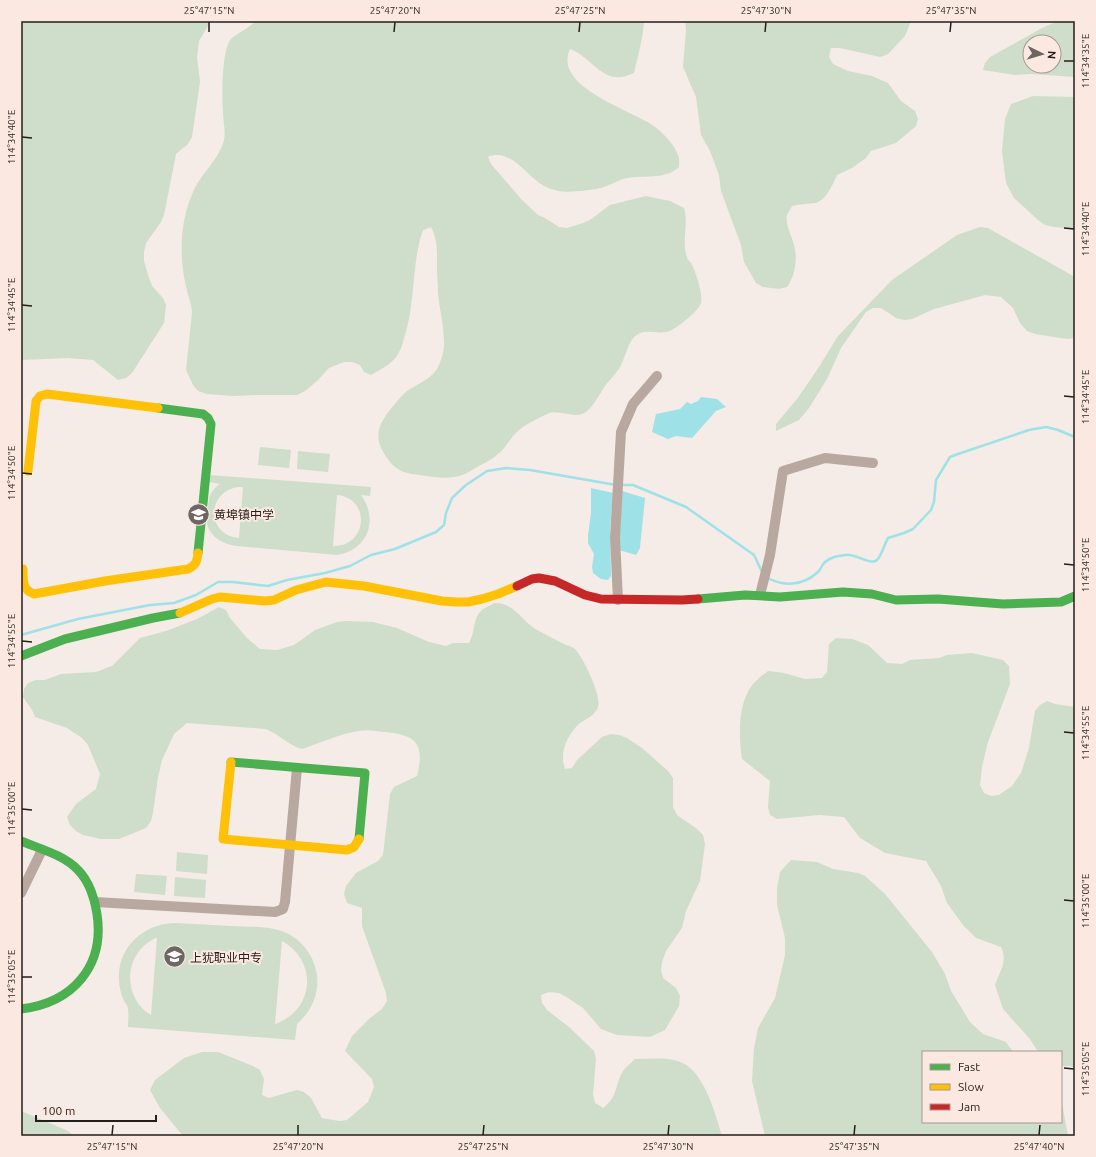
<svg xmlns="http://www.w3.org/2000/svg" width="1096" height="1157" viewBox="0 0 1096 1157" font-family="Ubuntu,'Noto Sans SC',sans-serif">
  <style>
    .green { fill: #cfdecb; fill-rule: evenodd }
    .water { fill: #9ee2e8 }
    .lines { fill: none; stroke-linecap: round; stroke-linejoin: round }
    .stream { stroke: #9ee2e8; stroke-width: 2.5 }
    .street { stroke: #b8a8a0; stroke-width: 10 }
    .fast { stroke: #4caf50; stroke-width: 9 }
    .slow { stroke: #ffc107; stroke-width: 9 }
    .jam { stroke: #c62828; stroke-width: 9 }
    .ticks { fill: none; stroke: #241e1b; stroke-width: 1.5 }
    .labels { text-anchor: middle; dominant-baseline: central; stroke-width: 4; stroke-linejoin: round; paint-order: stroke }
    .poi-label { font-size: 12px; fill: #241e1b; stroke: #fbe9e1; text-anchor: start }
    .neatline { fill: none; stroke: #241e1b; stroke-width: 1.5 }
    .ticks-label { font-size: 10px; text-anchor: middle; fill: #241e1b }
  </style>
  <rect width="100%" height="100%" fill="#f5ebe7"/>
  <path class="green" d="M21 21H211L199 41 197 57 200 82 192 137 188 144 176 154 164 215 161 222 146 243 144 252V261L149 278 152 286 163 298 166 305 164 323 132 373 126 378 118 380 93 360 68 358 21 360Z
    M256 21H644C643 39 638 55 634 73 603 88 594 58 570 49 552 88 634 110 655 127 664 134 676 146 679 158 679 161 679 165 679 167 664 181 641 174 623 179 616 181 609 186 601 188 594 190 564 193 558 191 554 190 548 188 544 186 527 177 511 147 488 157L491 164 522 200 538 215 545 218 559 227 567 228 583 223 590 220 610 205 646 196 670 201 684 208C689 224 681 241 687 257 687 260 690 261 691 263 696 272 703 294 701 303 698 312 678 327 670 331 656 336 642 325 631 341 627 348 625 357 621 365 617 373 610 379 605 386 599 395 595 404 587 411 576 421 559 408 547 414 537 419 523 425 515 434 509 440 505 449 498 454 493 459 485 463 479 466 473 469 468 473 462 475 450 480 433 477 420 475 409 474 398 472 390 462 372 439 376 426 394 405 398 400 402 395 407 391 417 384 430 380 437 369 441 362 444 352 444 344 444 325 440 312 438 294 438 286 437 277 437 268 437 253 438 240 431 227L423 230C411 264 416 303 404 338 403 342 402 348 399 352 394 363 381 369 371 375L364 372 360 365 352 362H344L329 368 317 381 305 391 297 395H259L233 396 207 394 198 391 193 385 186 370 192 313C192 304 188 296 186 287 179 255 180 221 193 192 201 173 219 160 224 140 226 132 223 121 223 112 222 98 221 48 232 38 235 35 240 33 244 30 249 27 252 24 256 21Z
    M685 21H911L905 36 888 54 880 57 840 48H831L829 57 833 64 848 71 872 76 888 83 901 101 915 111 918 119 916 126 896 143 871 151 866 158 852 168 837 175C833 184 826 201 815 203 807 204 800 204 792 206 791 209 788 212 787 215 785 225 792 236 794 245 798 259 795 276 787 287L779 289 763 287 756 283 744 262 741 245 721 191 719 175 710 151 701 135 696 97 683 67 686 30Z
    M1058 21H1075V77L1031 74 1015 75 983 70 985 63 990 57 1042 28ZM1030 42H1054V66H1030Z
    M1033 96 1075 97V229L1054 227 1045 225 1038 220 1014 198 1006 183 1002 151 1005 119 1011 104Z
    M980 227 988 228 1075 277V338L1067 339 1035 334 1027 331 1020 323 1013 308 1001 297 985 295 934 309 912 319 904 320 896 318 881 308H873L866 312 841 348 827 379 809 408 799 420 776 431V424L797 399 817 370 838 336 892 280 957 235Z
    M260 447 291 450 289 468 258 465Z
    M298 451 330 454 328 472 297 469Z
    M209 475 371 487 370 496 361 495C379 520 368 550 337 555L237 546C225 545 209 537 207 523 206 518 208 512 208 507 209 496 210 491 220 484L209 482ZM238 487H243L239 538C206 535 206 492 238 487ZM337 495C371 498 368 547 333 546Z
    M494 603C514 602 521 621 537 630 546 635 556 640 566 645 569 646 573 647 575 649 583 657 602 696 598 707 596 715 586 719 580 723 567 735 559 752 565 769L572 768 577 760 602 737 611 734 619 735 627 738 642 748 668 771 673 778V807L677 815 697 829 703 835 705 844 700 881 686 911 682 928 666 951 662 962 661 970 663 978 676 988 680 996 679 1006 665 1030 650 1037 617 1035 601 1029 583 1008 568 998 559 993 549 992 541 995 542 1003 547 1010 569 1027 594 1051 596 1059 593 1094 595 1103 603 1108C618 1097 615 1084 623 1071 626 1067 631 1063 635 1059 649 1059 664 1057 678 1061 704 1069 715 1113 722 1136H183L160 1108 150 1090 155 1080 184 1058 202 1052H218L253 1066 260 1070 264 1079 262 1095 269 1098 297 1090 304 1092 311 1098 322 1118 339 1121 347 1120 368 1102 374 1087 372 1079 345 1051 352 1036 370 1018 382 1009 387 1001 386 993 362 926V908L347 903 344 894 346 886 356 873 378 861 383 855 390 794 394 787 417 776C425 744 417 735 385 732 376 731 367 729 358 731 339 734 320 743 302 749 288 745 279 734 266 729L187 723 174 734 162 760 158 777 153 813 151 821 146 828 119 839H101L83 835 76 831 70 825 67 817 76 804 96 789 100 774 88 745 82 738 67 728 35 717 32 710 23 697 24 689 28 683 36 680H45L61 674 96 672 112 666 140 638 166 631 197 619 219 607 226 610 230 618 247 638 260 649 277 650 294 645 315 630 337 622 346 621 373 622 397 628 429 642 446 646 453 643H469C475 633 473 619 480 612 483 608 490 606 494 603Z
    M836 638 852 639 868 645 887 663 902 664 910 660 939 658 947 655 972 653 1003 660 1009 666 1010 684 988 742 982 767 980 785 984 793 991 796 999 795 1012 786 1021 773 1029 748 1035 711 1040 705 1047 701 1055 704 1075 707V1068L1070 1066H1061V1052H1038L1030 1039 1003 1009 995 985C1000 971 1008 961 1001 947L976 938 963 925 947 903 941 886 926 861 885 853 860 838 844 817 819 815 777 819 770 815 768 807 770 781 742 759C739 740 738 712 747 694 751 684 760 677 768 671L784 673 805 679 822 678 827 672 829 644Z
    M177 852 208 855 207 874 176 871Z
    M791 860 817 862 833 869 858 873 865 876 885 894 932 952 945 974 951 991 970 1022 983 1034 1006 1042 1013 1052H923V1122H1061V1098L1068 1136H765L752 1081 754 1048 758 1028 775 998 785 955V938L777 905V888L780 872Z
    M136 874 167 876 165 895 134 892Z
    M175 877 206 880 205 898 174 896Z
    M174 923C193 924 213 925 232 926 246 927 261 926 274 929 297 933 314 953 317 975 319 994 312 1011 297 1024L295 1040 128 1027C128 1021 129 1015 128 1009 128 1006 126 1004 124 1001 121 994 119 987 119 980 117 948 143 924 174 923ZM156 938H157L151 1015C121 997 124 952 156 938ZM282 941C318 961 315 1010 275 1024Z
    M21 1111 66 1130 75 1136H21Z"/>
  <path class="water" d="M701 397 717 399 726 407 716 411 692 438 676 436 668 439 652 432 656 414 680 409 687 402 691 404 698 401Z
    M591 488 613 493 610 530 611 576 608 580 601 579 593 573 592 567 594 554 588 543V535L591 513Z
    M622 491 645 498 640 548 636 555 619 550Z"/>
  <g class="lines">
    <path class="stream" d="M621 485H633L686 507 754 555 762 572
      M766 577C783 587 803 586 818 572 821 569 822 565 825 562 831 557 837 556 845 555 855 553 871 566 877 560 881 557 885 543 888 538L904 533 913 529 931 510 934 502 936 480 950 457 958 454 1029 430 1046 427 1058 430 1075 437
      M21 635 78 619 150 605 174 603 196 595 218 582H233L268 586 287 580 325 573 350 566 371 555 395 549 436 532 444 525 446 513 452 498 466 485 487 471 506 468 530 470 616 485"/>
    <path class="street" d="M760 595 770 555 783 471 825 458 873 463
      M618 600 615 538 621 432 633 404 657 376
      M21 893 42 850
      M95 902 275 912 283 909 285 902 297 768"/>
    <path class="fast" d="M158 408 203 414 208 418 211 424 198 553
      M698 599 745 595 780 597 843 592 872 594 896 600 938 599 1003 604 1061 602 1075 596
      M21 656 65 639 153 618 180 613
      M231 762 365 773 359 839
      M21 841C40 849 64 855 78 870 89 881 95 899 97 914 105 967 72 1003 21 1009"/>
    <path class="slow" d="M28 471 36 401 40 396 47 394 158 408
      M23 569C23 580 22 590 34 594L105 581 188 569C196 565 197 562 198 553
      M180 613 212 599 220 597 265 601 274 600 296 590 326 582 364 586 442 601 456 602H468L482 599 498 594 517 586
      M231 762 223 839 347 850 354 847 359 839"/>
    <path class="jam" d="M517 586 532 579 539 578 555 581 585 595 601 599 682 600 698 599"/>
  </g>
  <path class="ticks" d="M209 32V22M394 32 395 22M579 32 580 22M765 32 766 22M950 32 951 22M1064 61H1074M22 137 32 138M1064 228 1074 229M22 305 32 306M1064 396 1074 397M22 473 32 474M1064 564 1074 565M22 641 32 642M1064 732 1074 733M22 809 32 810M1064 900 1074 901M22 977H32M1064 1068 1074 1069M112 1135 113 1125M298 1135V1125M483 1135 484 1125M668 1135 669 1125M854 1135 855 1125M1039 1135 1040 1125"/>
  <defs>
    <symbol id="school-disc" viewBox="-11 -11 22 22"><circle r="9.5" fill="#6d6662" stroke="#fbe9e1"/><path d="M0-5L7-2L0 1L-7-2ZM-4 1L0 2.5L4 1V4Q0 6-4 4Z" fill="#fff"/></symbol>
  </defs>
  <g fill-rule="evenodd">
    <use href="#school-disc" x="186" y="502" width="25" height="25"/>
    <use href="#school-disc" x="162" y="944" width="25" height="25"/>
  </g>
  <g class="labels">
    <g class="poi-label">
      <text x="214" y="514">黄埠镇中学</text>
      <text x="190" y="957">上犹职业中专</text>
    </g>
  </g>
  <rect width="1096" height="1157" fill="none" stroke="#fbe9e1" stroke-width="44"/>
  <rect x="922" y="1051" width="140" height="72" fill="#fbe9e1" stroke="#a59892"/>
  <rect x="930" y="1064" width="20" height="6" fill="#4caf50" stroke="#a59892"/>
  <text x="958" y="1071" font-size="12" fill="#241e1b">Fast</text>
  <rect x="930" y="1084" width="20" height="6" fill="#ffc107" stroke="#a59892"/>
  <text x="958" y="1091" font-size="12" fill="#241e1b">Slow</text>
  <rect x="930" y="1104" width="20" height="6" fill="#c62828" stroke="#a59892"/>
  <text x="958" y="1111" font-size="12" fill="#241e1b">Jam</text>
  <g transform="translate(1042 54) rotate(95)"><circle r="19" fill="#fbe9e1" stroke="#a59892"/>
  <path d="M0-3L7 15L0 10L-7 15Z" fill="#6d6662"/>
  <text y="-6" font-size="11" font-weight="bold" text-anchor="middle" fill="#241e1b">N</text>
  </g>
  <path d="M36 1115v6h120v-6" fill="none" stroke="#241e1b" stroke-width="2"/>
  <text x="42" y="1115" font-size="12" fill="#241e1b" stroke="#fbe9e1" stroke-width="3" paint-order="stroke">100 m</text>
  <rect x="22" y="22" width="1052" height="1113" class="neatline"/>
  <g class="ticks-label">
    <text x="209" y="14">25°47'15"N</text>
    <text x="395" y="14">25°47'20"N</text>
    <text x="580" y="14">25°47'25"N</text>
    <text x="766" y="14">25°47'30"N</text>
    <text x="951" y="14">25°47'35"N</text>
    <text transform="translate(1085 61) rotate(-90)" y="4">114°34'35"E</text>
    <text transform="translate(11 137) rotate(-90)" y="4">114°34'40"E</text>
    <text transform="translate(1085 229) rotate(-90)" y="4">114°34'40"E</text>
    <text transform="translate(11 305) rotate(-90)" y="4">114°34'45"E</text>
    <text transform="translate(1085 397) rotate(-90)" y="4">114°34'45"E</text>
    <text transform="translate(11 473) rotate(-90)" y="4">114°34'50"E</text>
    <text transform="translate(1085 565) rotate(-90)" y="4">114°34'50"E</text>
    <text transform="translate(11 641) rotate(-90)" y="4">114°34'55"E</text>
    <text transform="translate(1085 733) rotate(-90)" y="4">114°34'55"E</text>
    <text transform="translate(11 809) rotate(-90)" y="4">114°35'00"E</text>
    <text transform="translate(1085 901) rotate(-90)" y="4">114°35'00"E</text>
    <text transform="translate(11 977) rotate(-90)" y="4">114°35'05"E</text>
    <text transform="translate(1085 1069) rotate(-90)" y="4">114°35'05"E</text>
    <text x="112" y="1150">25°47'15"N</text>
    <text x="298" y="1150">25°47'20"N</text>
    <text x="483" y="1150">25°47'25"N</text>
    <text x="668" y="1150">25°47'30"N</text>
    <text x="854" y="1150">25°47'35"N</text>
    <text x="1039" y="1150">25°47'40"N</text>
  </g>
</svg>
